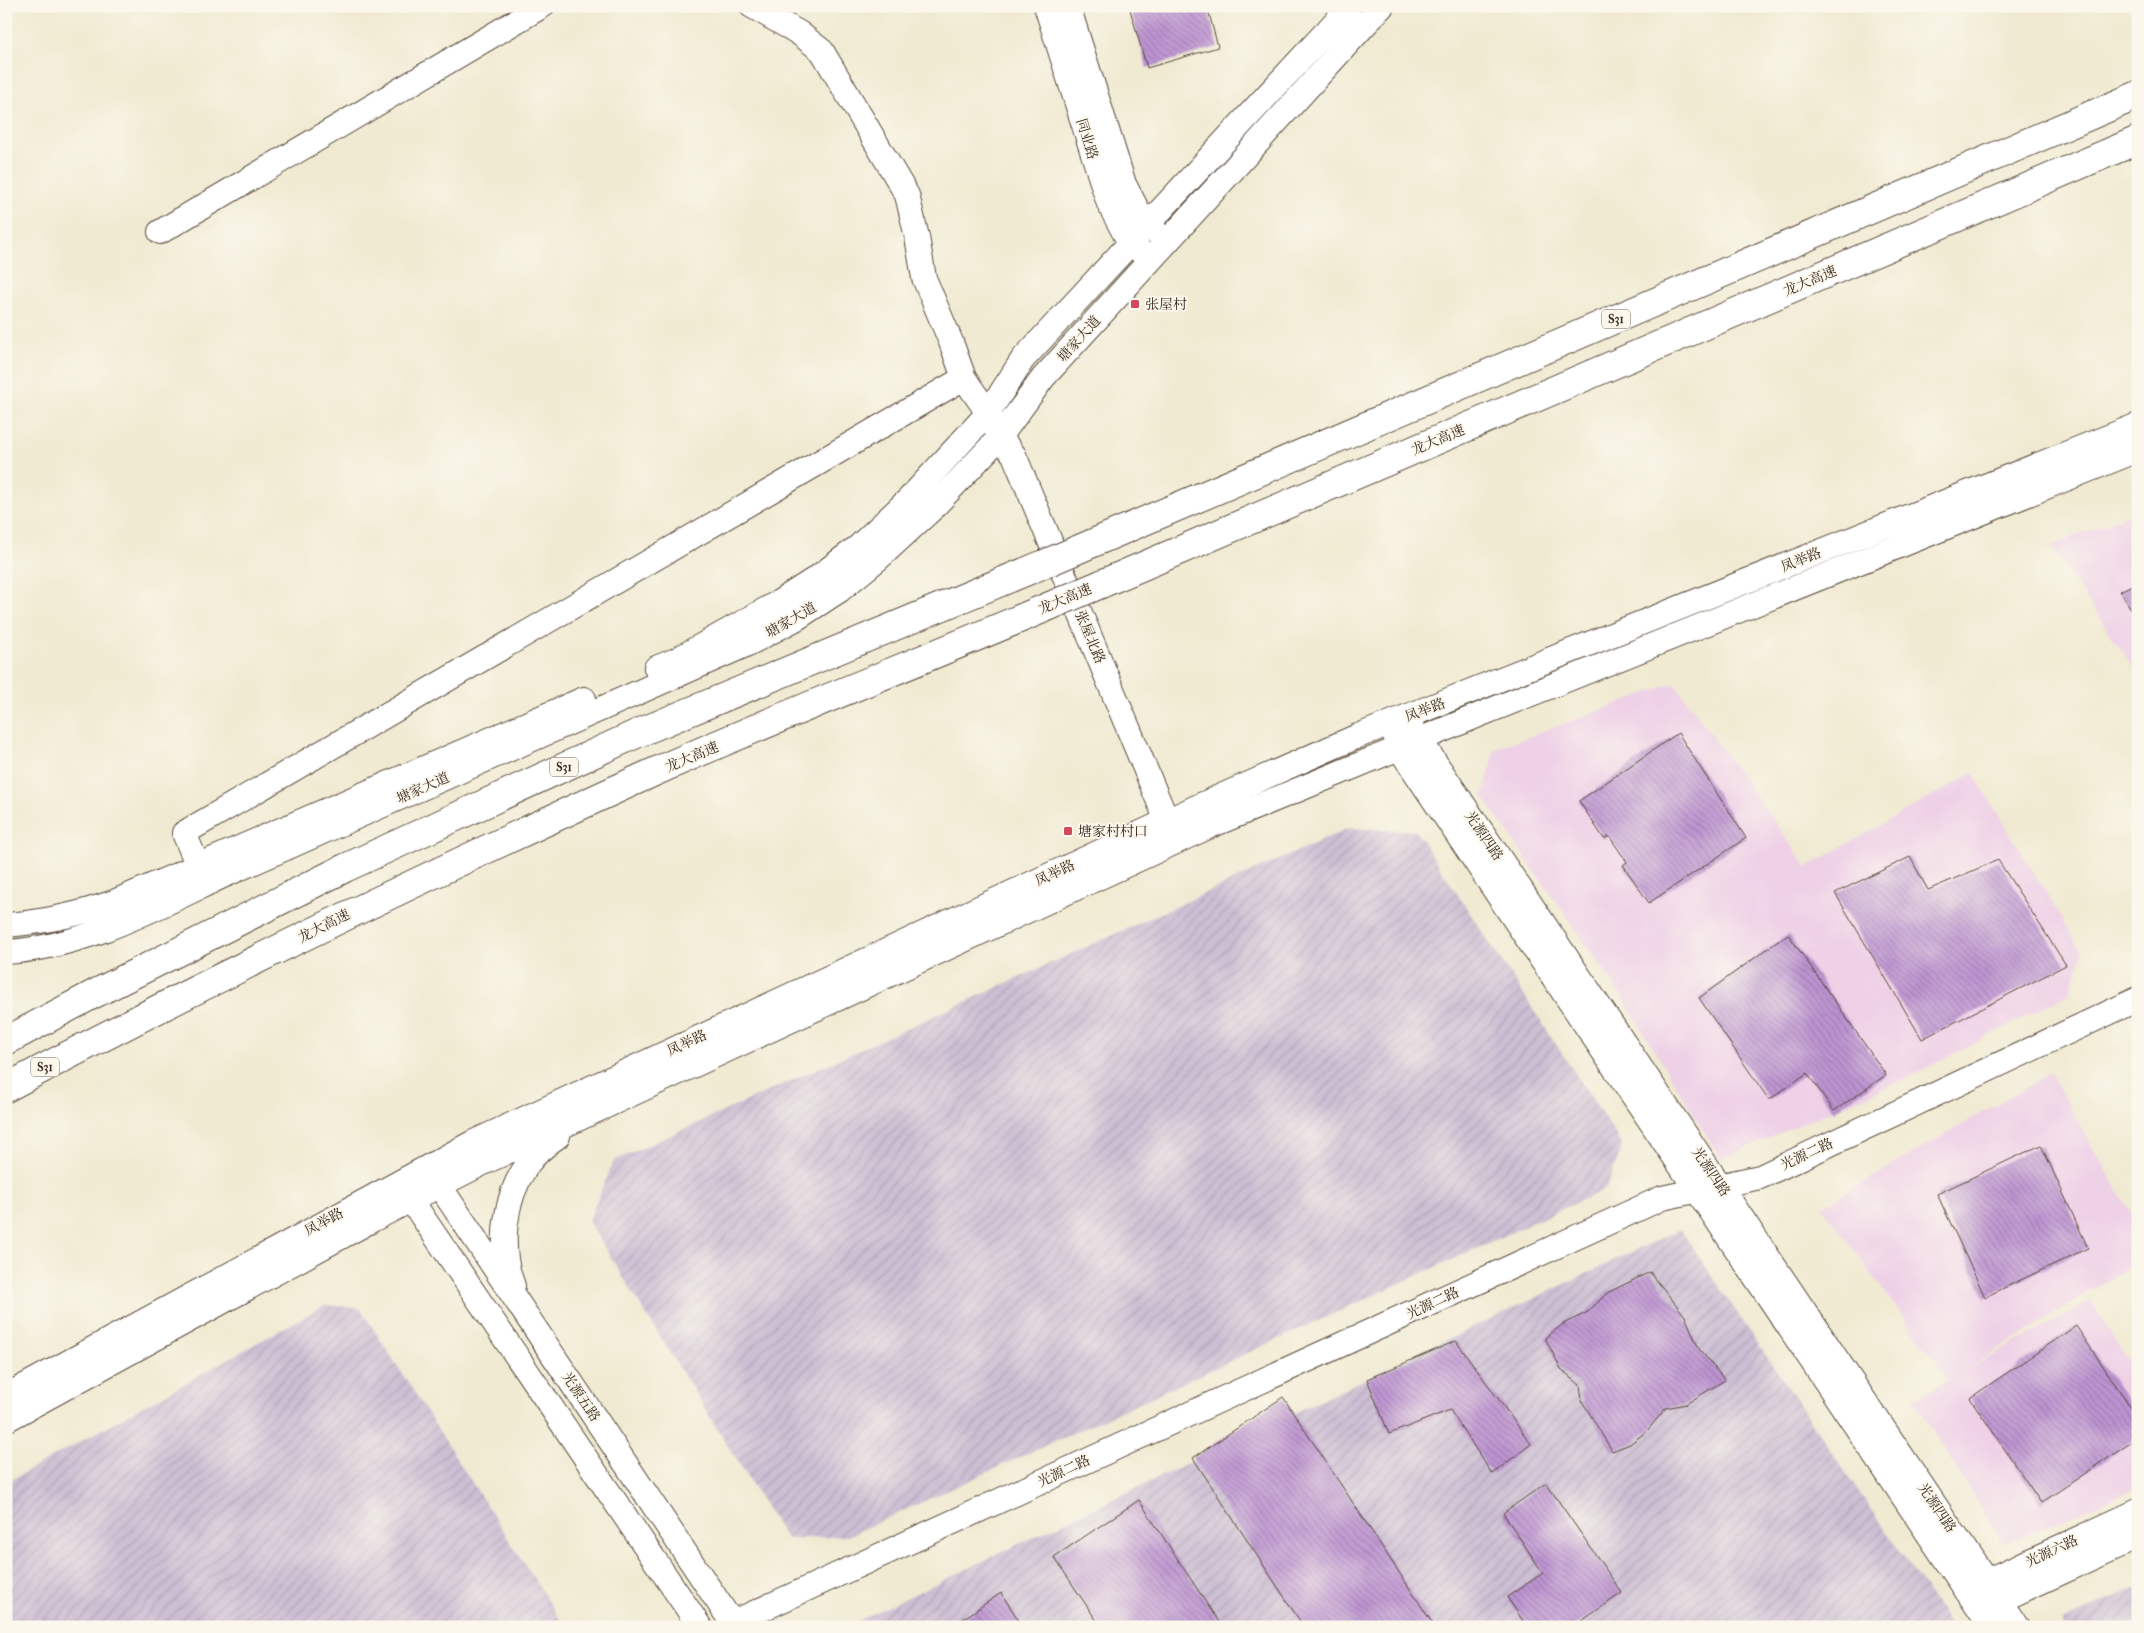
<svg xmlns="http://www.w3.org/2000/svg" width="2144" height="1633" viewBox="0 0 2144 1633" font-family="'IM FELL French Canon','Noto Serif SC',serif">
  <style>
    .built { fill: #eed0e7 }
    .industrial { fill: url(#industrial-furrows) }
    .building { fill: url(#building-back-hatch) }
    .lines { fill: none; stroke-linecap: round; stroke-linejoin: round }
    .minor-casing { stroke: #564739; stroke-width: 26 }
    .highway-casing { stroke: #564739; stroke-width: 30 }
    .minor { stroke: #fff; stroke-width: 24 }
    .highway { stroke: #fff; stroke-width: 28 }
    .highway-bridge-casing { stroke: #564739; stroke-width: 30; stroke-linecap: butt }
    .highway-bridge { stroke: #fff; stroke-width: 28 }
    .poi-dot { fill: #d1495b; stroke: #fbf7ec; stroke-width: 2 }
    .labels { text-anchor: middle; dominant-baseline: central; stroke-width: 4; stroke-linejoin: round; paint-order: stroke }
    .shield { fill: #fbf7ec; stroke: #75685c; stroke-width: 1 }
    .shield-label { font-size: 12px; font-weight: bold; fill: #3b2a1e }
    .street-label { font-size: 14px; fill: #3b2a1e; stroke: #fbf7ec }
    .poi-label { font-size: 14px; fill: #3b2a1e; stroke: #fbf7ec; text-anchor: start }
  </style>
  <defs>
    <pattern id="industrial-furrows" width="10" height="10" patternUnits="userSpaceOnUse" patternTransform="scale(1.25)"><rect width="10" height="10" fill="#ccbed3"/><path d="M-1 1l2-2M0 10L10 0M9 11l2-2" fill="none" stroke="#b0a3b5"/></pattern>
    <pattern id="building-back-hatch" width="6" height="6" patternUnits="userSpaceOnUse" patternTransform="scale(1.25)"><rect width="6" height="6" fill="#bd94d2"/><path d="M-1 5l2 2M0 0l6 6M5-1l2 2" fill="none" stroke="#9b79aa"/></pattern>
  </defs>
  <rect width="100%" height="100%" fill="#fbf7ec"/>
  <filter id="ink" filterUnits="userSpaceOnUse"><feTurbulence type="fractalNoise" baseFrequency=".02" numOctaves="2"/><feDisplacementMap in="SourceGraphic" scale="10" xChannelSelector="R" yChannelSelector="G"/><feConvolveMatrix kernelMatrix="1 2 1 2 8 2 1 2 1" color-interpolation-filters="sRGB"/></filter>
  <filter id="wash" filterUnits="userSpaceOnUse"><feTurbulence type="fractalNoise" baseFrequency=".0096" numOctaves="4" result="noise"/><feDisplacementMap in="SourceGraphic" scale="20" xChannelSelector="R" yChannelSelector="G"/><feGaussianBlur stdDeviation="1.12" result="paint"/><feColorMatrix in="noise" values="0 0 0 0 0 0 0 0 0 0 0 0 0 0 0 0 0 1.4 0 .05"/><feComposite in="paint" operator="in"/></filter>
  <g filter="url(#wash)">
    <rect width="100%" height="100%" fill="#f0ead2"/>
    <path class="built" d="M2138 511V675L2051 546Z
      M1674 683 1807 867 1973 773 2083 953 2069 994 1909 1077 1721 1159 1619 992 1483 797 1495 749Z
      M2050 1073 2138 1225V1261L1961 1373 2091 1301 2138 1376V1487L2004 1545 1913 1399 1949 1379 1822 1207Z"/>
    <path class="industrial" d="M1349 828 1416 831 1623 1146 1606 1189 848 1536 786 1539 588 1221 614 1161Z
      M1680 1229 1951 1627H845Z
      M325 1305 360 1308 565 1627H6V1483Z
      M2138 1587V1627H2065L2062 1621Z"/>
    <g id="blocks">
      <path class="building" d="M1129 6H1207L1218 47 1147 68Z
        M2138 582V620L2120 591Z
        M1678 733 1746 838 1649 903 1623 865 1627 862 1609 836 1604 839 1579 801Z
        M1910 857 1928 890 1998 860 2066 965 1922 1039 1835 893Z
        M1788 934 1886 1075 1834 1111 1807 1073 1769 1100 1699 998Z
        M2041 1145 2088 1248 1985 1297 1937 1194Z
        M1650 1272 1685 1316 1699 1349 1725 1380 1686 1404 1666 1408 1647 1431 1630 1444 1612 1451 1582 1401 1580 1385 1561 1369 1545 1338 1563 1324 1588 1312 1607 1293Z
        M2076 1326 2138 1418V1438L2041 1503 1970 1398Z
        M1456 1341 1531 1444 1492 1474 1450 1410 1389 1434 1367 1379Z
        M1283 1397 1435 1627H1304L1193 1458Z
        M1546 1483 1622 1593 1573 1627H1527L1507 1597 1543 1573 1503 1513Z
        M1139 1500 1222 1627H1101L1054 1557Z
        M1001 1593 1023 1627H951Z"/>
    </g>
  </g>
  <g filter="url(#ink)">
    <use href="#blocks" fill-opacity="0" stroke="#564739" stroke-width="1"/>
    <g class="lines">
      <defs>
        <path id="minor" d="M1046 6 1109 204 1125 234 1143 254
          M1068 6 1124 184 1139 213 1158 234
          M160 232 542 6
          M964 378 988 413 1000 437 1014 455 1167 821
          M656 668 676 660 779 602 818 577 858 547 909 499 988 413 1023 359 1350 6
          M1412 728 2017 1627
          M1395 735 1399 748 1991 1627
          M198 866 184 833 964 378 951 342 924 278 917 237 907 195 822 51 799 33 752 6
          M6 925C44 922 78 915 114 902L584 699
          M6 952C85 947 155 908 225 875L750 643 797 618 840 590 879 558 930 511 1000 437 1043 378 1382 6
          M431 1173 735 1627
          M408 1185 411 1200 700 1627
          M513 1286C498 1247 504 1199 527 1165 534 1155 548 1143 558 1136
          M6 1396 472 1143 1201 805 1358 736 2138 425
          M6 1420 372 1220 483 1163 1208 827 1484 713 2138 450
          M1971 1588 2138 1511
          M1985 1604 1999 1601 2138 1537
          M732 1623 1662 1198 1760 1177 2138 999"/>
        <path id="highway" d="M1093 543 2138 95
          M1101 584 2138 140
          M6 1041 94 994 345 868 636 734 1044 564
          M6 1088C218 975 434 872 652 773 782 715 914 664 1045 608"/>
      </defs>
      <use href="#minor" class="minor-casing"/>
      <use href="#highway" class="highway-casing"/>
      <use href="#minor" class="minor"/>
      <use href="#highway" class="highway"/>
      <defs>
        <path id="highway-bridge" d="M1044 564 1093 543
          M1045 608 1101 584"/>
      </defs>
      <use href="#highway-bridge" class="highway-bridge-casing"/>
      <use href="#highway-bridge" class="highway-bridge"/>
    </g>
  </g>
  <g class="poi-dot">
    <rect x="1130" y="299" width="10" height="10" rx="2.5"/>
    <rect x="1063" y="826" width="10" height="10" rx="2.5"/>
  </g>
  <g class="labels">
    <g class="shield">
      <rect x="1602" y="309.5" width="28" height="19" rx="4"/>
      <rect x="550" y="757.5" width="28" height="19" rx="4"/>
      <rect x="31" y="1057.5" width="28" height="19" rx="4"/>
    </g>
    <g class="shield-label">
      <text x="1616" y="319">S31</text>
      <text x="564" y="767">S31</text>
      <text x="45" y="1067">S31</text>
    </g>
    <g class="street-label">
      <text transform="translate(1087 139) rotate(73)">同业路</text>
      <text transform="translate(1810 281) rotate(-23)">龙大高速</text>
      <text transform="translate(1079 339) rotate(-48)">塘家大道</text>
      <text transform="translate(1438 440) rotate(-23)">龙大高速</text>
      <text transform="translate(1801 560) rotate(-22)">凤举路</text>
      <text transform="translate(1065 599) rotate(-23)">龙大高速</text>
      <text transform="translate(791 620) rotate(-30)">塘家大道</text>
      <text transform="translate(1090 637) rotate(67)">张屋北路</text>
      <text transform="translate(1425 710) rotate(-21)">凤举路</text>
      <text transform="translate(692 757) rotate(-23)">龙大高速</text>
      <text transform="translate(423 788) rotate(-24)">塘家大道</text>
      <text transform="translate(1484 836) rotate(56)">光源四路</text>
      <text transform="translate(1055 873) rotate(-25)">凤举路</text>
      <text transform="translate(324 926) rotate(-27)">龙大高速</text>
      <text transform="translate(687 1043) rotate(-25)">凤举路</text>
      <text transform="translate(1807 1154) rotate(-25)">光源二路</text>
      <text transform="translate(1711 1172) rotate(56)">光源四路</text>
      <text transform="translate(324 1222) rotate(-29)">凤举路</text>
      <text transform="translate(1433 1303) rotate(-25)">光源二路</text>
      <text transform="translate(581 1397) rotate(56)">光源五路</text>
      <text transform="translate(1064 1471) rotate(-25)">光源二路</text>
      <text transform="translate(1937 1508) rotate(56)">光源四路</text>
      <text transform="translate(2052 1551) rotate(-25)">光源六路</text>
    </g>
    <g class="poi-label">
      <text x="1145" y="304">张屋村</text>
      <text x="1078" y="831">塘家村村口</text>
    </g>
  </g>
  <rect width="2144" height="1633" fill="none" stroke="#fbf7ec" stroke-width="25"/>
</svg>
